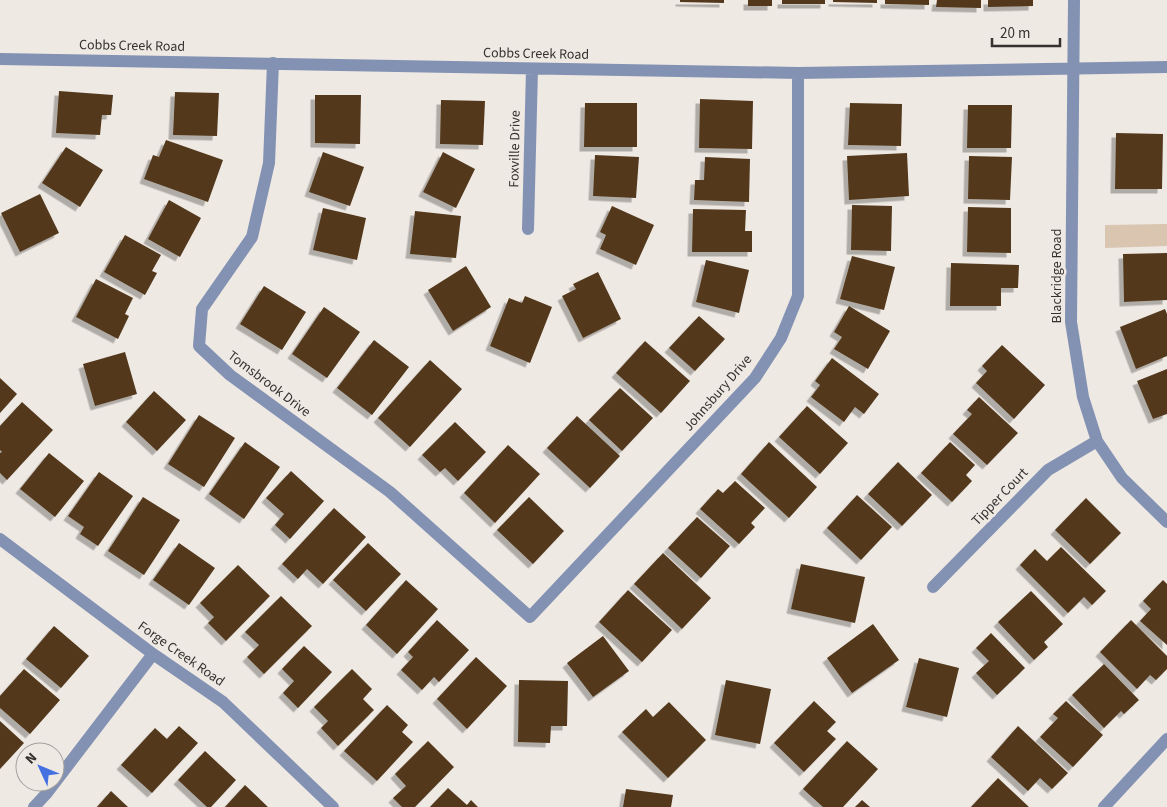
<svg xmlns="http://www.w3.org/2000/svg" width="1167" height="807" viewBox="0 0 1167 807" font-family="'Source Sans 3',sans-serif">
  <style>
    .green { fill: #d9c5b0 }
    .building { fill: #52391d; filter: url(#shadow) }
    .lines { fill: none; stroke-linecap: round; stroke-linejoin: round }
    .minor { stroke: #8392b3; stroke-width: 12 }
    .labels { text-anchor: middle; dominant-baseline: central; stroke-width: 5; stroke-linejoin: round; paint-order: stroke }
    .street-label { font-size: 14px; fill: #34322f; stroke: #efe9e4 }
  </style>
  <defs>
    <filter id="shadow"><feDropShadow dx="-4.5" dy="4.5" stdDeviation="0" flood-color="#0004"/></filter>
  </defs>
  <rect width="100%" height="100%" fill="#efe9e4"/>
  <path class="green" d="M1167 224V246L1105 248V225Z"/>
  <path class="building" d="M680 0H724V3L680 2Z
    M748 0H772V6H748Z
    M782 0H825V4H782Z
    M833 0H877V3L833 2Z
    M885 0H929V5L885 4Z
    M937 0H981V8L936 7Z
    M988 0H1033V6L988 7Z
    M59 91 113 95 111 115H102L100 135 56 133Z
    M175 92 219 93 217 136 173 135Z
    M315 95H361L360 144 315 143Z
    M700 99 753 101 752 149 699 148Z
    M441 100 485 101 483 145 440 144Z
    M585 103H637V147H584Z
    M850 103 902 104 901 146 848 145Z
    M968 105H1012L1011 148H967Z
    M1116 133 1163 134 1162 189H1115Z
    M166 140 223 160 208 202 144 179 153 155 159 157Z
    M66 147 103 170 80 207 42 183Z
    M323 152 364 167 350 206 309 192Z
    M443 152 475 169 456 208 423 192Z
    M907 153 909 196 849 200 847 156Z
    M595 155 639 157 636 198 593 196Z
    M969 156 1012 157 1010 200 968 199Z
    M705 157 750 159 749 202 694 200 695 180H704Z
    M40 194 59 233 20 252 1 213Z
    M169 200 201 218 180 257 148 239Z
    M852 205 892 206 891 251 851 250Z
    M612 206 654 225 636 265 600 249 606 235 600 232Z
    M968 207 1011 208V253L967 252Z
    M323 208 366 218 357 260 313 250Z
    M693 209 746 210 745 231H752V252H692Z
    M415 211 461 216 456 258 410 254Z
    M125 235 161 255 152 271 157 273 145 295 104 272Z
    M1167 253V300L1124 302 1123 254Z
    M852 256 895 267 884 310 840 299Z
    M706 260 749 270 739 313 696 302Z
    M951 263 1019 265 1018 288H1001V306H950Z
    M466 266 491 307 453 331 428 290Z
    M598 272 621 319 583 338 562 296 576 289 573 284Z
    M96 279 133 298 125 314 129 316 118 339 76 317Z
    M264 286 306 312 282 350 240 324Z
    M525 296 552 307 530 363 490 346 509 298 522 303Z
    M849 306 890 331 868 369 834 349 842 337 834 332Z
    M324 307 360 332 327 378 292 354Z
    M1165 309 1167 314V356L1136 369 1120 327Z
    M699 316 725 339 695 371 669 348Z
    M374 340 409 367 372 415 337 388Z
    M645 341 690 381 661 413 616 373Z
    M1002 345 1045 385 1014 419 976 383 987 371 982 366Z
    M125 352 137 394 95 406 83 364Z
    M832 358 879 394 864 414 855 407 844 422 811 397 820 385 815 381Z
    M430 360 462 389 410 447 378 418Z
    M1167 369V414L1153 419 1137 381Z
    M0 378 17 394 0 413Z
    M620 388 653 418 622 451 589 420Z
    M154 391 186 420 157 451 126 422Z
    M979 397 1018 433 987 465 953 434 972 414 967 410Z
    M22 402 53 430 7 480 0 473V453L2 452 0 450V426Z
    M807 406 848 443 820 474 779 437Z
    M199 415 235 438 204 487 168 464Z
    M577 416 620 456 590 488 547 448Z
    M455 422 486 452 458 481 445 468 440 472 422 455Z
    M245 442 280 467 244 519 209 494Z
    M769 442 817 487 789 518 741 474Z
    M950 442 975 465 966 475 972 481 952 502 921 473Z
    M508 445 540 474 495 523 464 493Z
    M49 453 84 481 55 517 20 489Z
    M898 462 932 495 902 526 868 494Z
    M291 471 324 501 290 539 275 525 284 514 266 498Z
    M99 472 133 496 98 546 80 534 84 527 68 516Z
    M735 481 765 508 751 523 755 527 739 544 700 509 718 489 723 493Z
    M857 495 892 527 861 560 827 528Z
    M143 497 180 520 144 575 108 551Z
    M529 497 564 531 533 564 497 530Z
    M1086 498 1121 533 1090 564 1055 530Z
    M334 508 366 537 323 584 307 569 298 579 282 564Z
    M697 517 730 546 701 578 668 548Z
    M179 543 215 568 189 605 153 580Z
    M368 543 401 574 366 611 333 580Z
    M1061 547 1106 591 1092 605 1084 597 1068 613 1020 565 1035 549 1047 561Z
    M663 553 711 598 682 629 634 584Z
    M801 564 865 577 855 623 791 609Z
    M238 565 270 596 226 641 208 623 214 617 200 603Z
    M406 580 438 609 397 654 366 625Z
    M1163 580 1167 584V645L1140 621 1151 609 1143 601Z
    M628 590 672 630 642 662 599 622Z
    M1031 591 1063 624 1044 642 1048 647 1034 660 998 622Z
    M281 596 312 626 264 674 247 657 259 645 245 632Z
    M437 620 469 650 439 682 434 677 422 690 401 670 413 657 408 652Z
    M1131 620 1167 656V669L1156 680 1150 675 1137 689 1100 652Z
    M873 624 899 660 852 693 827 658Z
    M54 626 89 656 61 688 26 659Z
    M991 633 1025 668 997 695 976 673 989 661 976 648Z
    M603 636 629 671 593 697 567 663Z
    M304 646 332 672 298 708 283 693 294 681 282 669Z
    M476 657 507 686 467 729 437 699Z
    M919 658 959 668 947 717 906 707Z
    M1104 664 1139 700 1124 714 1121 711 1104 728 1072 695Z
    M24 669 60 700 30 734 0 708V696Z
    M352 669 372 689 363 699 374 710 338 746 321 728 328 721 314 707Z
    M519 680 568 681 567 726H551L550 743 518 742Z
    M726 680 771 689 760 744 715 735Z
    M814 701 836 722 827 731 836 739 804 772 774 743Z
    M1066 701 1103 735 1073 767 1040 737 1058 718 1053 714Z
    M669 702 706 740 668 778 622 732 646 709 653 717Z
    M387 705 408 725 402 732 413 742 377 781 344 751Z
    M0 721 24 743 0 769Z
    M179 726 198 743 152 793 121 765 155 728 167 739Z
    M1018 726 1068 773 1052 789 1040 778 1028 791 991 757Z
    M428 741 454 767 415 807H402L393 798 406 786 395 774Z
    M847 741 878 769 843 807H823L803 789Z
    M205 751 236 780 211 807H207L178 780Z
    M998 778 1029 807H971Z
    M245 785 268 807H225Z
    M448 788 467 805 471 800 478 807H430Z
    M626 789 673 795 671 807H623Z
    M111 791 128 807H97Z
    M862 800 870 807H855Z"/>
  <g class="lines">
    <path class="minor" d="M1074 0 1071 322 1083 397 1097 441 1122 478 1167 522
      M0 59 798 73 1167 67
      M273 63 269 163 252 237 202 309 199 346 230 375 390 492 530 617 755 378 781 338 798 296V73
      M528 229 532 69
      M0 539 153 654 223 702 333 807
      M933 587 1048 470 1097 441
      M34 807 46 794 153 654
      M1104 807 1167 739"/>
  </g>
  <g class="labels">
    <g class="street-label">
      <text transform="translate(132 46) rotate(1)">Cobbs Creek Road</text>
      <text transform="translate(536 54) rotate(1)">Cobbs Creek Road</text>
      <text transform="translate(515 149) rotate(-89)">Foxville Drive</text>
      <text transform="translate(1057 276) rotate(-90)">Blackridge Road</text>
      <text transform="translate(269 384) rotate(37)">Tomsbrook Drive</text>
      <text transform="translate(718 393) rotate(-49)">Johnsbury Drive</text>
      <text transform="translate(1000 497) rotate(-46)">Tipper Court</text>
      <text transform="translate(181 654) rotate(35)">Forge Creek Road</text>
    </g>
  </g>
  <g transform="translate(40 767) rotate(314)"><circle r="24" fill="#efe9e4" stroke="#a4a09c"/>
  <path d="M0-4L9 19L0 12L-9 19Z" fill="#4470e2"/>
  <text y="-8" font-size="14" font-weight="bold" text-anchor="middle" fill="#34322f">N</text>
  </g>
  <path d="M992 38v8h68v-8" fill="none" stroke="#34322f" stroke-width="2.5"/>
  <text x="1000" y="38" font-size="15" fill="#34322f" stroke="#efe9e4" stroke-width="4" paint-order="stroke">20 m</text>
</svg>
